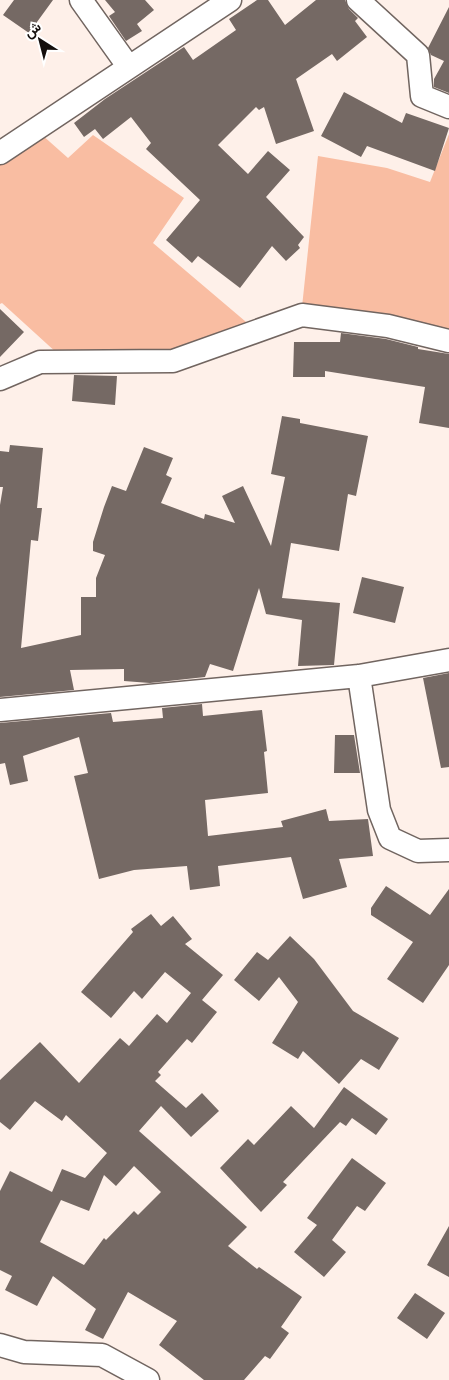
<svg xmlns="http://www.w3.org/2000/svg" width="449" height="1380" viewBox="0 0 449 1380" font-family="Poppins,Vazirmatn,sans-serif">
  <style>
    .green { fill: #f9bda2 }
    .building { fill: #756964; fill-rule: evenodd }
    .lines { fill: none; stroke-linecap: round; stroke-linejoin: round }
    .minor-casing { stroke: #716560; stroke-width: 25 }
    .minor { stroke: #fff; stroke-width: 22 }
  </style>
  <rect width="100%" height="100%" fill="#fef0e9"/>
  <path class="green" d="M41 134 68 158 93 135 184 198 153 243 252 327 186 350 58 354 2 303 0 304V164Z
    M449 134V332L302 307 318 156 387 168 430 182Z"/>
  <path class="building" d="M14 0H53L29 33 3 15Z
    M105 0H145L154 10 137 24 142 31 126 41 109 16 115 12Z
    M257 0H268L285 25 316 0H345L349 9 358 18 355 21 367 37 337 61 332 54 296 79 314 131 276 144 264 107 259 110 256 107 218 145 248 174 268 151 290 170 266 197 304 237 298 245 300 248 286 261 272 246 240 288 198 256 192 263 166 240 200 200 146 149 151 143 131 117 103 139 95 129 84 137 74 123 105 99 184 47 193 60 236 30 229 19Z
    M449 7V93L434 87V79L444 61 431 55 428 48Z
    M344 92 402 123 406 113 449 128 435 171 367 146 361 157 321 136Z
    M0 309 24 332 0 357Z
    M341 333 386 339 418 347V349L449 354V428L419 423 425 387 325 371V377H293L294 342H340Z
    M74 375 117 376 115 405 72 401Z
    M282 416 300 419V423L368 436 356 496 348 494 339 551 291 543 282 598 340 603 334 665 298 666 302 620 266 614 259 588 233 671 210 664 205 677 150 683 124 681V669L70 670 74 690 0 697V505L3 487H0V451L9 452 10 445 43 448 37 508H42L38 541 31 540 21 648 81 635V597H96V578L105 555 93 551V542L104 507 112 486 126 491 144 447 173 458 166 475 172 478 161 503 204 519 205 514 235 523 222 496 243 486 271 546 285 477 271 474Z
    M362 577 404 587 395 623 353 613Z
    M449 673V767L441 768 423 678Z
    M202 704 203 716 262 710 267 751 264 752 268 793 205 800 208 836 283 827 281 821 326 809 329 821 368 819 373 856 339 859 347 887 303 899 291 857 218 866 220 886 190 890 187 866 134 870 99 879 74 776 88 773 79 737 23 756 28 781 10 785 5 763 0 764V723L111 713 113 722 163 718 162 708Z
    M335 735H354L360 773H334Z
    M386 886 430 915 449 889V965L423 1003 387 979 413 942 371 915V908Z
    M151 914 161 926 173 916 192 939 185 944 223 975 202 1000 217 1012 192 1043 187 1039 158 1072 161 1075 155 1081 186 1108 202 1093 219 1111 191 1137 161 1106 139 1131 247 1227 228 1246 257 1269 259 1267 302 1297 281 1327 289 1333 270 1359 265 1356 244 1380H204L159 1345 177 1321 128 1292 103 1339 85 1330 96 1309 53 1276 37 1306 5 1290 12 1276 0 1270V1191L10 1171 52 1192 62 1169 85 1178 107 1153 66 1115 62 1121 35 1101 10 1130 0 1122V1080L40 1042 79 1083 120 1038 129 1046 157 1014 167 1023 191 993 165 972 142 999 134 991 111 1018 81 992 133 932 131 929ZM134 1166 161 1192 138 1215 134 1211 106 1240 104 1238 84 1265 40 1242 61 1200 89 1211 104 1175 116 1186Z
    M290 936 314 959 353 1011 399 1038 379 1070 361 1059 339 1084 303 1051 298 1059 272 1043 298 1002 279 977 259 1001 234 980 257 952 268 960Z
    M344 1087 388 1119 376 1135 352 1118 346 1126 340 1122 283 1182 287 1185 261 1212 220 1168 248 1139 254 1145 291 1106 314 1128Z
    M352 1158 386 1183 365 1211 357 1206 332 1240 346 1252 324 1277 294 1252 317 1225 307 1218Z
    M449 1226V1277L427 1265Z
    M415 1293 445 1313 427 1339 397 1318Z"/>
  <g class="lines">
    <defs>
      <path id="minor" d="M81 0 128 66
        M358 0 418 55 422 96 449 107
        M0 153 230 0
        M0 379 40 362 173 361 302 315 388 326 449 341
        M359 676 379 810 390 838 418 851 449 850
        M0 710 359 676 449 660
        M0 1345 24 1352 102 1355 148 1380"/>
    </defs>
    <use href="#minor" class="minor-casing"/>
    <use href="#minor" class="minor"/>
  </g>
  <g transform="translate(40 40) rotate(324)" stroke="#ffffff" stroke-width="4" paint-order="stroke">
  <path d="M0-4L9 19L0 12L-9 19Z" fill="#140f0d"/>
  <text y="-8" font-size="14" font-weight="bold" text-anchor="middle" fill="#140f0d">ش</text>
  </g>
</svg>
